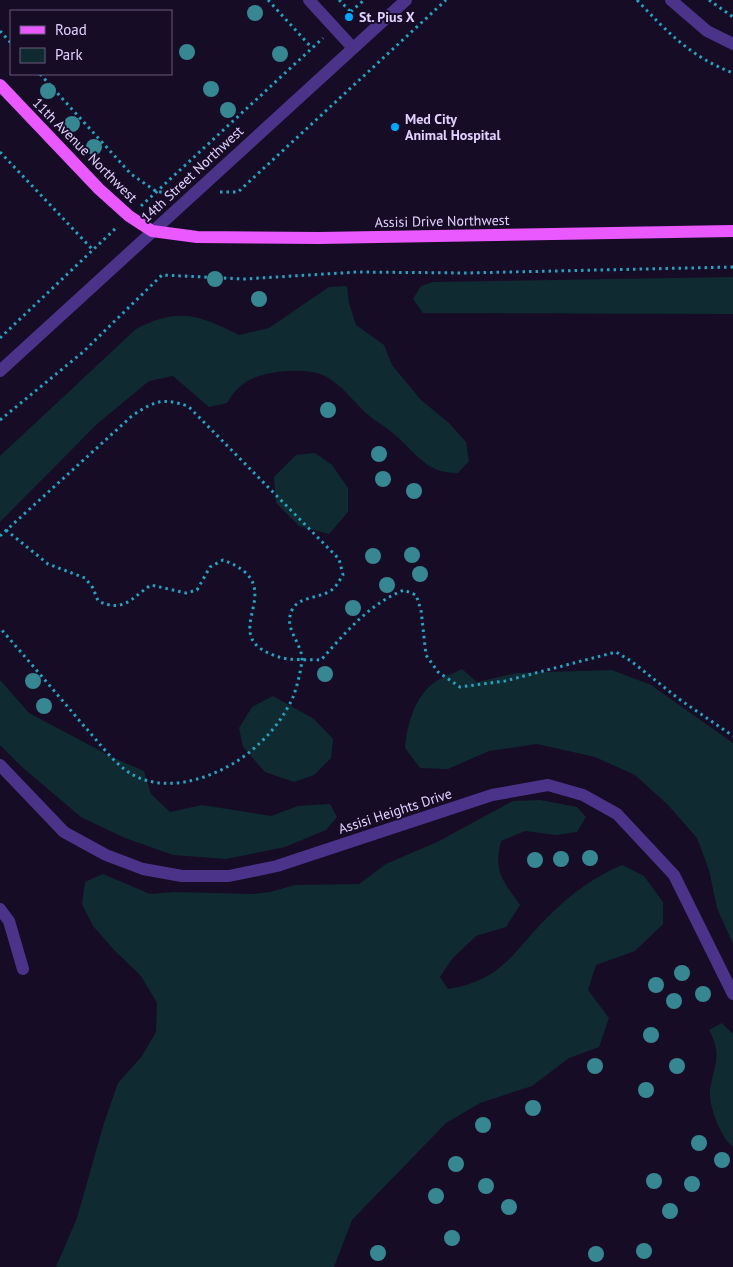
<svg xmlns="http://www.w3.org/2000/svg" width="733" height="1267" viewBox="0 0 733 1267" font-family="'PT Sans',sans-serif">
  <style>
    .green { fill: #0f2a31 }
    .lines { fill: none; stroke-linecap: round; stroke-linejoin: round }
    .path { stroke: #22a4c2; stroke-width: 3; stroke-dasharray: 2.5 4; stroke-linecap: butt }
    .minor { stroke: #4b338a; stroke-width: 12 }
    .major { stroke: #ea58ff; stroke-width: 12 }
    .tree { fill: #378792 }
    .poi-dot { fill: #00a5fc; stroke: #170c26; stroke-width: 2 }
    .labels { text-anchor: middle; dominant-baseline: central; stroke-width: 4; stroke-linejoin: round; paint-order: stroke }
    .poi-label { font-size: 14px; font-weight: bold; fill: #e2d1ff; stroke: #170c26; text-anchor: start }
    .street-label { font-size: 14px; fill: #e2d1ff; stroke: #170c26 }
  </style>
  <rect width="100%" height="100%" fill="#170c26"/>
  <path class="green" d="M733 277V314L423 313 413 299 421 286 433 282Z
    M347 286 349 303 356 325 384 345 392 365 421 400 449 423 466 442 469 461 458 473C427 474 416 453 395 435 387 427 376 422 367 414 353 401 342 385 325 376 313 369 284 370 272 373 251 376 237 385 227 403L209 407 173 376 149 381 97 424 0 522V456L136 329C178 307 199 315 239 335L269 328 329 287Z
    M315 453 332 465 348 488V512L329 534 299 526 276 503 274 477 296 455Z
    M462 669 477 682 517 673 612 670 651 685 733 743V944L717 908 709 870 697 838 668 805 635 775 595 757 537 744 489 751 448 769 420 768 405 748C407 726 413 702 430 686 437 678 453 674 462 669Z
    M0 680 29 713 112 757 144 771 151 794 170 812 202 805 271 816 298 806 330 804 337 817 326 830 285 847 226 859 173 855 125 838 81 817 22 767 0 745Z
    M273 696 314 719 333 739 331 758 314 775 294 782 265 772 243 747 239 728 252 707Z
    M540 800 577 807 586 817 577 832 556 835 525 831 501 841C493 873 503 880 520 905L506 927 476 936 452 959 440 977 448 989C506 980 515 947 553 912 573 892 596 876 622 865L644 876 663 902V924L635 951 596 965 588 990 609 1018 599 1047 569 1058 532 1086 480 1103 446 1123 352 1220 334 1267H56L77 1218 104 1123 118 1083 142 1056 156 1032 157 1003 141 976 114 950 93 926 82 904 85 882 103 874 150 894 174 892 253 894 270 892 295 885 359 884 386 864 439 841 513 801Z
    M722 1023 733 1034V1147C721 1138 708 1105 710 1090 714 1064 723 1056 709 1030Z"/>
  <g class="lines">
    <path class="path" d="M268 0 312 48
      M339 0 351 12
      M637 0C667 32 691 57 733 73
      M709 0 733 17
      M346 16 364 0
      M0 31 11 43
      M40 74 131 174 157 192H172
      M0 152 93 250
      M220 192H238L446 0
      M141 206 323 38
      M0 338 117 227
      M0 420 83 352 162 275 244 279 358 272 466 273 733 267
      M6 530 48 564 85 578 93 588 98 601C124 613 130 599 151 585L186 593 197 590 210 567 223 560C297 587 209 636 279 657 291 661 308 659 321 660 346 632 369 604 404 590L416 595 421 610 426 655 438 672 460 687 505 681 616 652 631 661 679 699 733 736
      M0 536 133 415C157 400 162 398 188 406L339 559 343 575C340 579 338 584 334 588 323 599 299 595 292 610 283 629 302 642 302 660 301 670 297 687 293 697 280 727 252 755 223 769 197 782 163 790 135 776 115 766 99 742 84 726 56 693 28 660 0 628"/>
    <path class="minor" d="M309 0 353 48
      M671 0 707 31 733 44
      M0 371 406 0
      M0 765 64 832 106 855 143 869 182 876H229L277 866 492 795 548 785 583 795 617 814 674 875 733 994
      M0 909 9 921 23 969"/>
    <path class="major" d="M0 85 99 189 129 216 152 231 197 237 319 238 733 231"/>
  </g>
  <g class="tree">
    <circle cx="255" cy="13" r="8"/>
    <circle cx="187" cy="52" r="8"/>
    <circle cx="280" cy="54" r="8"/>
    <circle cx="211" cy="89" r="8"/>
    <circle cx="48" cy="91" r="8"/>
    <circle cx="228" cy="110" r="8"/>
    <circle cx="72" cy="124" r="8"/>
    <circle cx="94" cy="147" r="8"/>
    <circle cx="215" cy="279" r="8"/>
    <circle cx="259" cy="299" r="8"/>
    <circle cx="328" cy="410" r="8"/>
    <circle cx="379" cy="454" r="8"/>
    <circle cx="383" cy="479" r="8"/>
    <circle cx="414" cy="491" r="8"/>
    <circle cx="412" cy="555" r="8"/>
    <circle cx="373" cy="556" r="8"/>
    <circle cx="420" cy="574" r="8"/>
    <circle cx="387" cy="585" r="8"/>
    <circle cx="353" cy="608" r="8"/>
    <circle cx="325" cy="674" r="8"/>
    <circle cx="33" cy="681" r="8"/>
    <circle cx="44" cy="706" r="8"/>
    <circle cx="590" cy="858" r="8"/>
    <circle cx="561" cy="859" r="8"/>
    <circle cx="535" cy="860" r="8"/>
    <circle cx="682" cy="973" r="8"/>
    <circle cx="656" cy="985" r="8"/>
    <circle cx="703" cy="994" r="8"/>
    <circle cx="674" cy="1001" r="8"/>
    <circle cx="651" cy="1035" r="8"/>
    <circle cx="595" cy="1066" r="8"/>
    <circle cx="677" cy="1066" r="8"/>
    <circle cx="646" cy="1090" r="8"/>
    <circle cx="533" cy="1108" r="8"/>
    <circle cx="483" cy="1125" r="8"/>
    <circle cx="699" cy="1143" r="8"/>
    <circle cx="722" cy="1160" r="8"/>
    <circle cx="456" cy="1164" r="8"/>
    <circle cx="654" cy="1181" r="8"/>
    <circle cx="692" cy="1184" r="8"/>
    <circle cx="486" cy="1186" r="8"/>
    <circle cx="436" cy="1196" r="8"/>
    <circle cx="509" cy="1207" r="8"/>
    <circle cx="670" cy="1211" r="8"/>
    <circle cx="452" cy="1238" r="8"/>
    <circle cx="644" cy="1251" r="8"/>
    <circle cx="378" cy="1253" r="8"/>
    <circle cx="596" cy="1254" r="8"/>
  </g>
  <g class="poi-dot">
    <circle cx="349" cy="17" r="5"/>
    <circle cx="395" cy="127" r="5"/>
  </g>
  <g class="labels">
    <g class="poi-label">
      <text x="359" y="17">St. Pius X</text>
      <text x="405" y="119">Med City<tspan x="405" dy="16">Animal Hospital</tspan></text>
    </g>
    <g class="street-label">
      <text transform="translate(85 150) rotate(45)">11th Avenue Northwest</text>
      <text transform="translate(192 174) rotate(-43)">14th Street Northwest</text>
      <text transform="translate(442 221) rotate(-1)">Assisi Drive Northwest</text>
      <text transform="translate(395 811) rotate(-18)">Assisi Heights Drive</text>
    </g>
  </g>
  <rect x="10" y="10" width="162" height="65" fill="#170c26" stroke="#685b7d"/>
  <rect x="20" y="26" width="25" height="8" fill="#ea58ff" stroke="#685b7d"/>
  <text x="55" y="35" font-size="15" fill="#e2d1ff">Road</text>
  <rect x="20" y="48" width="25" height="15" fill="#0f2a31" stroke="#685b7d"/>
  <text x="55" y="60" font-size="15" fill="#e2d1ff">Park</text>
</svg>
